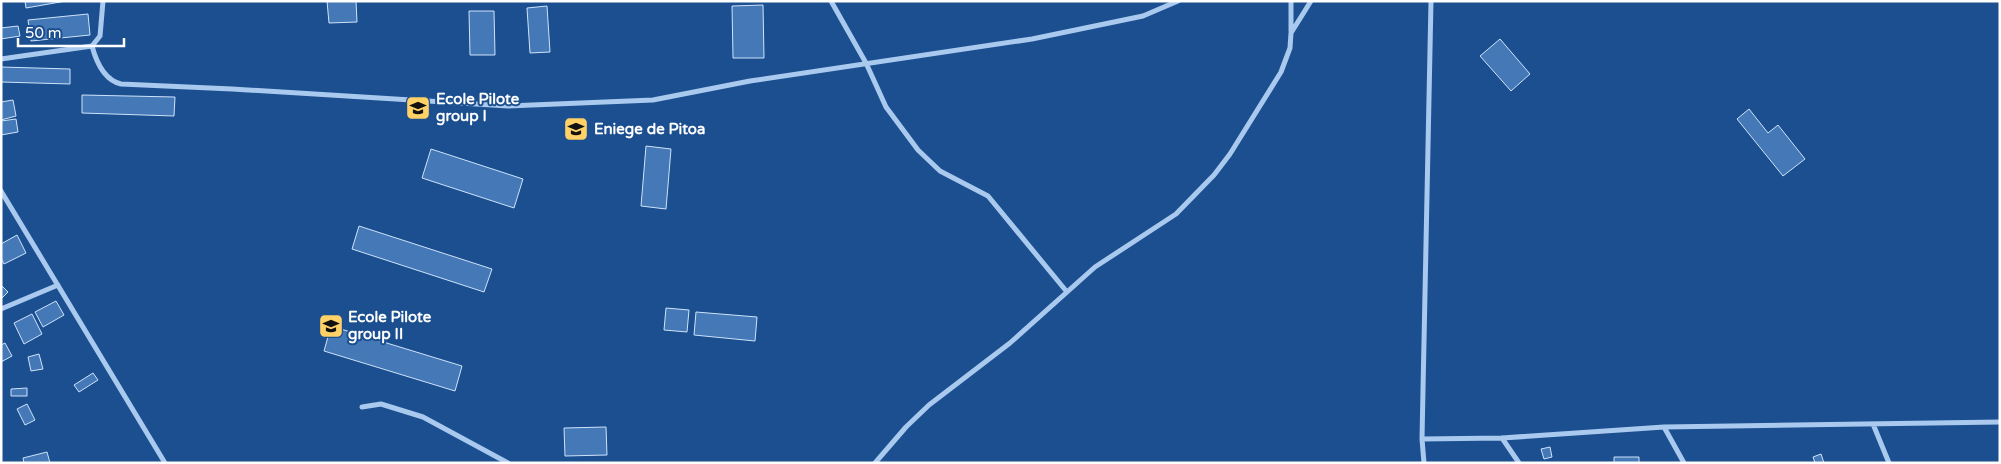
<svg xmlns="http://www.w3.org/2000/svg" width="2001" height="464" viewBox="0 0 2001 464" font-family="'Varela Round',sans-serif">
  <style>
    .building { fill: #4478b7; stroke: #cfe3fa }
    .lines { fill: none; stroke-linecap: round; stroke-linejoin: round }
    .street { stroke: #a9c9ee; stroke-width: 5 }
    .labels { text-anchor: middle; dominant-baseline: central; stroke-width: 4; stroke-linejoin: round; paint-order: stroke }
    .poi-label { font-size: 15px; font-weight: bold; fill: #fff; stroke: #1b4f8f; text-anchor: start }
  </style>
  <rect width="100%" height="100%" fill="#1b4f8f"/>
  <path class="building" d="M25 1H66L26 8Z
    M327 1H356L357 22 329 23Z
    M763 5 764 58H733L732 6Z
    M547 6 550 52 530 53 527 8Z
    M469 11H494L495 55H470Z
    M88 14 90 35 31 41 28 20Z
    M18 26 20 36 1 39V28Z
    M1500 39 1530 74 1511 91 1480 56Z
    M1 67 70 69V84L1 82Z
    M82 95 175 97 174 116 82 113Z
    M13 100 16 116 1 120V102Z
    M1749 109 1768 133 1778 125 1805 159 1783 176 1737 119Z
    M16 119 18 132 1 135V121Z
    M646 146 671 149 666 209 641 206Z
    M431 149 523 179 514 208 422 178Z
    M359 226 492 269 484 292 352 249Z
    M17 235 26 253 4 264 1 258V244Z
    M1 285 8 292 1 299Z
    M56 301 64 315 43 327 35 312Z
    M666 308 689 310 687 332 664 330Z
    M696 312 757 317 755 341 694 335Z
    M32 314 42 334 24 344 14 323Z
    M331 326 462 366 455 391 324 351Z
    M5 343 12 356 1 362V345Z
    M39 354 43 369 31 371 28 357Z
    M93 373 98 380 79 392 74 385Z
    M27 388V396H11V389Z
    M27 404 35 420 25 425 17 409Z
    M606 427 607 455 565 456 564 428Z
    M1550 447 1552 457 1544 459 1541 449Z
    M47 452 50 463H24L23 458Z
    M1821 454 1824 463H1815L1813 457Z
    M1614 457H1639V463H1614Z"/>
  <g class="lines">
    <path class="street" d="M831 1 866 63 886 107 918 150 940 171 988 196 1067 292
      M1291 1V31
      M92 46C96 61 104 80 121 84L232 89 508 106 653 100 750 81 1032 39 1143 16 1178 1
      M1 59 92 46 100 36 103 1
      M1 191 165 463
      M1 309 58 285
      M362 407 381 404 423 417 508 463
      M1873 424 1889 463
      M1664 427 1684 463
      M1502 438 1519 463
      M1422 439 1502 438 1664 427 2000 422
      M875 463 906 427 929 405 1010 343 1095 267 1176 214 1214 175 1230 154 1281 72 1290 48 1291 33 1311 1
      M1424 463 1422 439 1431 1"/>
  </g>
  <defs>
    <symbol id="school-square" viewBox="-11 -11 22 22"><rect x="-9" y="-9" width="18" height="18" rx="4" fill="#ffd166" stroke="#1b4f8f"/><path d="M0-5L7-2L0 1L-7-2ZM-4 1L0 2.5L4 1V4Q0 6-4 4Z" fill="#111"/></symbol>
  </defs>
  <g fill-rule="evenodd">
    <use href="#school-square" x="404" y="94" width="28" height="28"/>
    <use href="#school-square" x="562" y="115" width="28" height="28"/>
    <use href="#school-square" x="317" y="312" width="28" height="28"/>
  </g>
  <g class="labels">
    <g class="poi-label">
      <text x="436" y="99">Ecole Pilote<tspan x="436" dy="17">group I</tspan></text>
      <text x="594" y="129">Eniege de Pitoa</text>
      <text x="348" y="317">Ecole Pilote<tspan x="348" dy="17">group II</tspan></text>
    </g>
  </g>
  <rect width="2001" height="464" fill="none" stroke="#ffffff" stroke-width="5"/>
  <path d="M18 38v8h106v-8" fill="none" stroke="#ffffff" stroke-width="2.5"/>
  <text x="25" y="38" font-size="15" fill="#ffffff" stroke="#1b4f8f" stroke-width="4" paint-order="stroke">50 m</text>
</svg>
